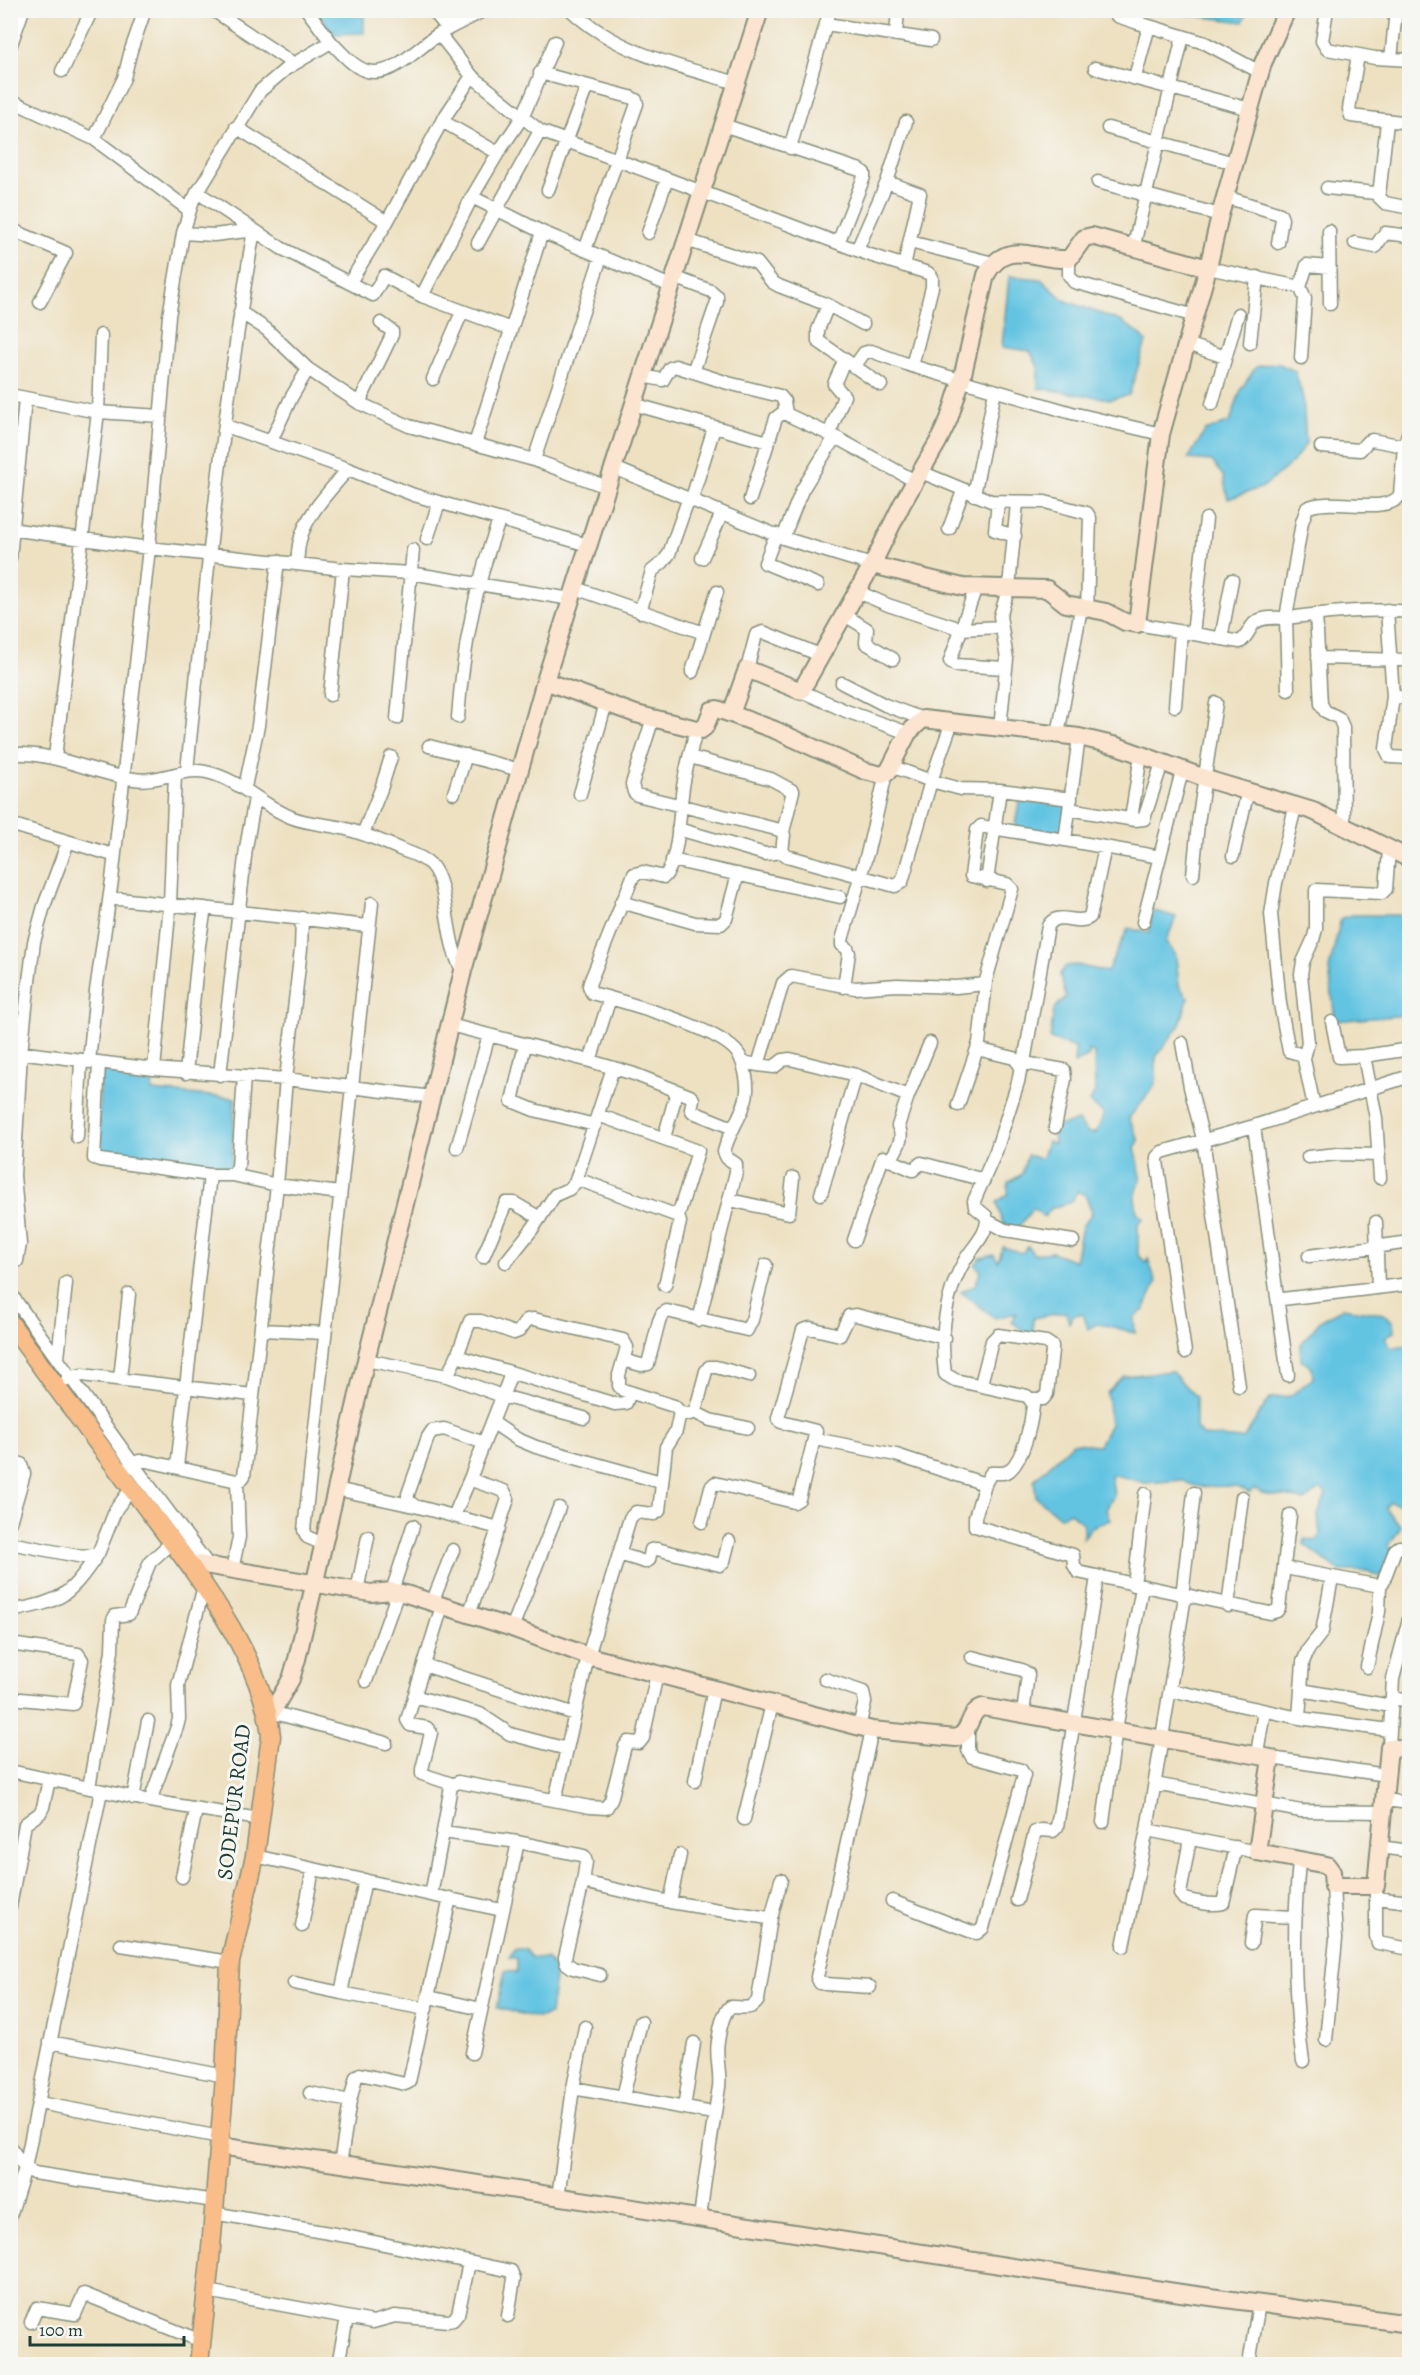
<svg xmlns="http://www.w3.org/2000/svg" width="1420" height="2375" viewBox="0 0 1420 2375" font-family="Alegreya,serif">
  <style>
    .water { fill: #64c4e2; stroke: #42808b; stroke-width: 1.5 }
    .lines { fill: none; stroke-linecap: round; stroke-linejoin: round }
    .street-casing { stroke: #868f7b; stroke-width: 15 }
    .secondary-casing { stroke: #868f7b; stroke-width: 20 }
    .primary-casing { stroke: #868f7b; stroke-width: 21 }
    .street { stroke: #fff; stroke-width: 12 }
    .secondary { stroke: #fce5d0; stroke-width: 16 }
    .primary { stroke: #f8bd89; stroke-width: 18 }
    .labels { text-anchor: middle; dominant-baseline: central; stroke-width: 6; stroke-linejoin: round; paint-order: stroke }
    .street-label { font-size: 22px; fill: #1f3d34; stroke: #f6f6f2 }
  </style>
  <rect width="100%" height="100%" fill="#f6f6f2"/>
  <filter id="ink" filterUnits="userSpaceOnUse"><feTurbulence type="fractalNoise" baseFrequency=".0167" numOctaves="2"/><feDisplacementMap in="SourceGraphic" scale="12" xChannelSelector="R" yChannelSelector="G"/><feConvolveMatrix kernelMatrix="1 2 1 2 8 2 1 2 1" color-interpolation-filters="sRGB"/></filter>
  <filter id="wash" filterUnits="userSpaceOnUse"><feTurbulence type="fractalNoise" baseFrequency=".008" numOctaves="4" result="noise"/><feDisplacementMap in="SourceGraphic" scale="24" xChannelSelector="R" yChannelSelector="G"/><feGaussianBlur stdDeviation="1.35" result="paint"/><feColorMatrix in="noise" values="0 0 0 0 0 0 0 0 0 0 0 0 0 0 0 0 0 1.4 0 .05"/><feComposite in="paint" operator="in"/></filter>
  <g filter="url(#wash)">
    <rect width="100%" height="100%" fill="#eee1c2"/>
    <path class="water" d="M316 11H364V33L332 34Z
      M1186 11H1249L1243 22 1190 15Z
      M1009 276 1041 279 1064 300 1123 322 1141 335 1146 342 1129 395 1110 399 1038 388V367L1030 351 1002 347Z
      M1277 363 1295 371 1303 398 1306 444 1292 463 1263 487 1228 499 1223 476 1212 461 1188 459 1205 431 1230 422 1241 389 1256 367Z
      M1020 797 1061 801 1067 809 1063 830 1052 837 1014 830Z
      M1152 910 1176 917 1166 942 1176 955 1179 986 1188 998 1180 1025 1156 1057V1084L1129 1118 1139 1141 1135 1147 1141 1177 1135 1198 1137 1212 1144 1218 1138 1224V1254L1146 1263 1148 1258 1156 1283 1144 1310 1134 1317 1135 1333 1098 1323 1088 1329 1083 1314 1073 1315 1069 1323 1066 1312 1033 1318V1338L1012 1322 1016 1313 995 1318 961 1292 975 1285 981 1271 975 1265 980 1258 994 1255 998 1261 1003 1247 1022 1253 1028 1246 1033 1254 1053 1252 1075 1261 1082 1226 1092 1213 1085 1195 1077 1191 1072 1202 1052 1208 1044 1217 1033 1208 1018 1228 1003 1224 997 1202 1008 1194V1183L1022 1174 1027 1155 1041 1159 1048 1141 1054 1144 1053 1127 1078 1121 1088 1133H1096L1104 1114 1089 1102 1095 1092 1094 1053 1088 1050 1089 1056 1074 1063 1075 1048 1050 1039 1054 1009 1066 997 1060 974 1066 966 1077 965 1107 972 1128 928 1149 933Z
      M1352 915H1409V1015L1335 1021 1329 969 1341 918Z
      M100 1065 154 1072 152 1091 235 1098 231 1172 98 1158Z
      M1342 1308 1384 1314 1393 1322 1394 1332 1385 1337 1391 1348 1409 1346V1511L1407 1507 1390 1502 1385 1508 1401 1527 1389 1545 1394 1555 1384 1575 1377 1576 1368 1571H1339L1304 1544 1305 1539 1315 1541 1320 1535 1318 1515 1326 1494 1320 1489 1304 1501C1287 1492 1269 1500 1255 1489L1249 1493C1230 1478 1201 1495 1183 1480L1145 1483 1111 1474 1114 1495 1106 1510 1110 1520 1092 1527 1083 1538V1523L1070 1512 1060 1517 1036 1497 1034 1480 1073 1443 1099 1445 1110 1424 1107 1393 1124 1376 1171 1371 1196 1397V1428L1205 1436 1243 1439 1270 1398 1290 1396 1313 1378 1312 1368 1301 1359 1300 1345 1320 1321Z
      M514 1948 525 1950 531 1957 547 1959 556 1971 550 2014 537 2018 497 2008 505 1971 517 1972V1958H509Z"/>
  </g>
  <g filter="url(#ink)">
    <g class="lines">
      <defs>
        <path id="street" d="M213 10 294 64
          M307 10 331 42
          M433 10 448 29
          M571 10C617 53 678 66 737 83
          M1113 10 1117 16 1138 23 1139 10
          M1327 10 1322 41 1327 49 1375 58 1410 60
          M826 24 931 40
          M1149 26 1205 43 1260 72
          M439 34 472 76 540 131 838 243
          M896 35 898 10
          M10 47 23 10
          M1358 55 1349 109 1351 116 1410 123
          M1391 59 1396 10
          M1095 68 1250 109
          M62 71 92 10
          M540 73 630 97 636 100 637 104 585 250
          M1135 77 1149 26 1138 23
          M10 100 94 139 189 210
          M442 121 472 76
          M723 125 860 170 864 173V177L838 243 870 255 928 273 932 277V287L912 366 1072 413 1161 434
          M236 127 387 222 442 121 498 153 472 197 542 232 671 286
          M1108 128 1234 163
          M94 139 124 78 131 50 145 10
          M790 148 830 10
          M498 153 523 116 555 42
          M887 182 920 194 904 266
          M1098 182 1220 215
          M1327 188 1375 193 1385 203 1410 208
          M548 190 587 86
          M197 192 281 248 373 295 384 276 422 296
          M1379 196 1387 122
          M472 197 422 296 511 329
          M1226 197 1280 214 1282 219 1278 243
          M1329 231 1330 304
          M183 233 214 235 254 230C223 409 205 590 187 771
          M648 233 667 179
          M686 240 757 263 772 282 779 286 828 305 863 324
          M910 242 993 263
          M11 243 17 232 66 253 40 302
          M478 243 540 131
          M1355 243 1375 247 1385 233 1410 236
          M1133 249 1183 36
          M857 250 887 182 906 122
          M1069 259V275L1074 282 1195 316
          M1208 268 1300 287 1305 298 1301 358
          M674 277 711 291 717 296V302L693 372
          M350 282 387 222
          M1300 287 1307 265 1329 267
          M828 305 818 330V341L881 385
          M240 312 266 329 308 369 359 403 409 426 475 444 542 232
          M1250 343 1257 277
          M1187 344 1225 357
          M854 367 864 353 871 351 912 366
          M642 376 663 380 670 368 675 366 728 383 780 396 784 401 786 414 835 437
          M433 379 462 312
          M10 395 98 412 160 416
          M359 403 392 335V331L381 323
          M633 404 768 442
          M1212 404 1238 314
          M226 426 348 469
          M829 434 844 396 834 384 844 361
          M271 441 291 398 308 369
          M475 444 534 460 607 487
          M1321 447 1360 450 1367 442 1372 440 1404 446
          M534 460 601 257
          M612 467 783 538
          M921 472 991 501 1045 502 1087 513 1090 518 1087 609
          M974 495 995 391
          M750 499 776 418 785 411
          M691 501 714 428
          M998 502 995 530 1015 536
          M10 529 149 548 343 569 410 573 571 599
          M949 529 963 491
          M776 534 765 563 818 585
          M427 539 439 503
          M10 558 25 399
          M702 558 722 513
          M297 564C298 556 298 547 300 540 307 513 331 490 348 469L414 495 588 545
          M872 565 783 538 802 490 835 437 915 481
          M976 587 950 661 955 665 1005 668
          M575 588 704 633 717 592
          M856 591 888 605 961 629 1001 627
          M1387 610 1393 696 1410 699
          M640 612 652 571 663 562 669 554 688 500
          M843 614 867 629 866 643 893 659
          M1316 614 1321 704 1325 711 1339 718 1343 727 1344 826
          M1137 624 1240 642C1246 638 1248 632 1252 626 1258 616 1275 618 1286 618L1302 522 1307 508C1329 496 1387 516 1400 495L1404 446 1410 428
          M1193 634 1206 519
          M1221 639 1232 580
          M1318 658 1410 660
          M747 669 756 635 763 632 820 655
          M692 672 704 633
          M842 683 885 705 923 719
          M1288 690 1286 618C1330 613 1365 608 1410 612
          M801 691 846 711 908 733
          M330 695 343 569
          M1393 696 1386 749 1390 757 1410 758
          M1175 706 1181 632
          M458 717C463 650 475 584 499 521
          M397 718 413 550
          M653 718 632 784 634 792 637 795 780 830 784 835 782 852 787 856 895 886 902 882 931 781 891 766
          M952 722 931 781 961 789 1000 790 1071 799
          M1000 728 1007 659 1000 616 1009 587 1017 503
          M1058 735 1081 608
          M429 746 520 770
          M10 754C58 752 90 773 134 779 159 783 182 767 206 772 240 779 261 806 293 818 309 824 326 824 342 828 363 833 382 841 402 850 411 853 423 857 430 864 450 884 444 943 463 971
          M55 757 98 412 101 335
          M690 757 771 779 793 791 783 832
          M245 787 258 726 278 561
          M454 793 466 755
          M580 794 606 703
          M1296 804 1276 883 1271 914 1280 1004 1289 1051 1303 1055 1314 1106
          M1069 809 1135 820 1144 819 1162 763
          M1131 819 1141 755
          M10 824 113 855
          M678 829 765 854 782 852
          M363 834 381 789 391 757
          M1065 840 1160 857
          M1233 856 1248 790
          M672 860 840 897
          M1193 875 1198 823 1216 703
          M987 881 1000 790
          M110 898 368 926
          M621 902 695 923 721 924 726 919 738 874
          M1143 922 1182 771
          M844 987 849 953 847 948 842 945V940L868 850 886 774
          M610 998C638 1006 725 1031 739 1055 744 1064 748 1081 747 1091 746 1111 728 1132 724 1152L727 1158 736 1164V1172L699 1320
          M1332 1022 1339 1057 1364 1056 1410 1049
          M450 1025 590 1061 610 998 592 993 589 986 590 982 634 874 643 872 664 877C679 862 679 815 682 795 684 773 691 751 696 730
          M1182 1043 1190 1087 1203 1139 1239 1386
          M525 1045 512 1101 534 1110 595 1125
          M977 1049 1014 1058 1021 1066 1018 1082 996 1151 974 1201 975 1207 986 1216C991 1230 972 1248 965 1260 945 1294 940 1335 945 1374L955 1380 1027 1396 1032 1402 1033 1406C1031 1424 1024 1457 1010 1470 1005 1475 997 1472 991 1473L985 1484
          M10 1051 154 1069 286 1079 432 1097
          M1364 1056 1376 1118 1380 1178
          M1304 1058 1308 1043 1301 974 1303 962 1313 940 1316 929V890L1382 893 1386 889 1389 850
          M590 1061 634 1074 690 1096 693 1099 691 1109 693 1112 733 1128
          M89 1062 96 991 112 880 149 548 169 316 183 233 193 200 260 91 287 68 331 42C341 52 353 67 367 71 393 78 418 47 439 34 453 25 469 19 484 10
          M742 1062 758 1065 783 983 791 976 855 988 897 985 956 987 985 984 1012 889 1007 884 971 876 977 830 981 826 986 827 1065 840 1079 737
          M1019 1062 1064 1070 1065 1079 1055 1127
          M1024 1062 1048 926C1058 909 1077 927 1090 917L1105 847
          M99 1063 94 1158 100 1160 210 1175H233L238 1167 244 1076
          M758 1065 774 1067 783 1060 790 1059 856 1075 908 1096 930 1043
          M154 1069 170 904 175 774
          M186 1073 199 945 205 908
          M220 1075 246 848 255 798
          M958 1105 979 1043 986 982
          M598 1115 698 1151 678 1216
          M1254 1126 1277 1297 1282 1299 1410 1284
          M77 1137 81 1061
          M664 1138 677 1091
          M457 1148 489 1035
          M1308 1157 1338 1154 1379 1155
          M891 1159C897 1148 905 1138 898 1126L908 1096
          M233 1175 277 1185 340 1193
          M577 1179 678 1216 680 1222 665 1285
          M821 1194 856 1075
          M730 1200 789 1213 793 1178
          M988 1221 1005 1230 1073 1241
          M1376 1222 1378 1288
          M854 1240 883 1157 913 1170 921 1163 984 1180
          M1309 1256 1410 1242
          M483 1257 506 1203H514L540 1218
          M506 1262 533 1228 555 1195 569 1189 575 1183 613 1068
          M10 1266 17 1261 20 1244 14 1175 21 1053 28 989 34 942 44 906 68 842
          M10 1293 133 1464 209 1566
          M1277 1297 1288 1375
          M261 1330 325 1333
          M1185 1352 1157 1161V1157L1162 1152 1254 1126 1410 1076
          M457 1356 615 1404 626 1403 630 1392
          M58 1358 66 1283
          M366 1360 447 1376 457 1356 470 1321H481L514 1333 519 1331 527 1320 534 1319 623 1340 627 1347 619 1375V1386L623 1390 674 1406 680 1412 676 1431 666 1447 659 1511 654 1514 636 1512 630 1518 588 1656 567 1749 510 1734 480 1714 414 1696
          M623 1360 641 1365 648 1364 659 1321 662 1314 667 1311 747 1330 752 1320 766 1265
          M447 1376 502 1396 584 1418
          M120 1379 129 1294
          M67 1380 72 1377 82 1375 252 1395
          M981 1384 992 1341 998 1335 1046 1342 1052 1346V1351L1047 1394 1043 1399H1030
          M694 1412 710 1420 748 1428
          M680 1413 690 1414 696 1409 706 1371 709 1367H716L749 1376
          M492 1422 517 1439 536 1447 661 1482
          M815 1439 896 1455 985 1484 975 1517V1526L1073 1555 1074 1565 1078 1572 1270 1613 1277 1611 1279 1608 1290 1515
          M484 1443 444 1429 432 1431 428 1437 408 1494V1501L415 1506 499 1528
          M10 1460 21 1464 24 1474 10 1522
          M177 1467 210 1175
          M120 1472 139 1461H147L237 1481 241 1480 244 1476 277 1185 286 1079 301 949 302 918
          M336 1489 414 1506
          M454 1516 471 1476
          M702 1522 711 1487 715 1483 794 1502 799 1499 816 1431 781 1422 778 1418 803 1330 810 1328 840 1335 849 1316 856 1315 945 1338
          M10 1543 83 1557 98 1554 116 1509 132 1488
          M323 1544 307 1537 304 1530 372 903
          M619 1554 645 1562 649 1560 651 1550 657 1549 720 1565 724 1561 729 1541
          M1285 1568 1380 1586 1383 1582 1395 1550 1399 1547 1410 1548
          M232 1570 239 1537 237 1481
          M1134 1585 1145 1494
          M357 1591 368 1537
          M392 1591 413 1526
          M1182 1596 1194 1493
          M432 1603 453 1550
          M442 1606 407 1720 410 1725 427 1728 431 1733 422 1769V1774L452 1784
          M1228 1606 1242 1497
          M10 1611C63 1601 68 1597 98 1554
          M469 1615 508 1499 504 1491 474 1481 471 1476 511 1374
          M512 1628 559 1508
          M10 1644 78 1654 82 1660 73 1704 10 1698
          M972 1657 1022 1670 1028 1674 1023 1714
          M424 1665 575 1714
          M1367 1667 1379 1612 1380 1586
          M825 1679 863 1692 865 1702 859 1727
          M366 1681 398 1592
          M1170 1690 1299 1718 1389 1730
          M1301 1690 1391 1706
          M1392 1698 1410 1701
          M271 1712 386 1743
          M1299 1718 1303 1662 1308 1650 1322 1632 1332 1578
          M1389 1747 1393 1679 1410 1615
          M1257 1754 1264 1711
          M1271 1758 1386 1775
          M10 1771 150 1801 259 1819
          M695 1781 714 1689
          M1155 1784 1301 1811 1383 1812
          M89 1788 112 1651 113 1620 115 1616 129 1614 150 1562 172 1542
          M133 1798 148 1721
          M555 1800 567 1749
          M1384 1800 1410 1803
          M150 1801 177 1727 179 1719 178 1685 204 1586
          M744 1819 772 1704
          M1103 1822 1116 1729 1142 1587
          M1147 1830 1257 1852
          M443 1832 451 1786 458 1782 590 1807 606 1808 611 1800 625 1746 628 1742 639 1743 643 1738 657 1674
          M1190 1839 1180 1894 1184 1899C1196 1902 1212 1906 1223 1903L1236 1847
          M1379 1847 1410 1851
          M255 1856 431 1895 443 1832 518 1842 580 1855 584 1856 586 1862 583 1882 670 1902 768 1918 772 1915 781 1880
          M1299 1861C1293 1928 1293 1995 1303 2061
          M182 1877 196 1810
          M583 1882 565 1957 566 1963 573 1968 600 1975
          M1376 1886V1936L1378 1943 1410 1949
          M431 1895 502 1910
          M1376 1898 1410 1902
          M1017 1900 1035 1832 1041 1830 1053 1831 1057 1827 1097 1577
          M892 1901 972 1932 977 1933 983 1928 1024 1775 1021 1770 972 1757 968 1750V1728
          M670 1902 680 1855
          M10 1907 25 1824 40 1813 43 1807 49 1780
          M302 1926 313 1869
          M1251 1943 1255 1915 1295 1917
          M121 1945 230 1962
          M1123 1946 1147 1830 1185 1596
          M294 1983 341 1993 365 1880
          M870 1987 825 1984 820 1983 817 1977 872 1730
          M341 1993 426 2009
          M429 1997 481 2009
          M1326 2040 1336 1939 1333 1886
          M50 2042 225 2076
          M472 2053 518 1842
          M573 2088 713 2113
          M310 2093 350 2101 356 2077 360 2074 405 2084 409 2082 450 1898
          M623 2097 641 2022
          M39 2103 220 2137
          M684 2108 694 2043
          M10 2147 25 2168 34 2173 214 2201
          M340 2164 350 2101
          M558 2197 573 2088 585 2027
          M213 2213 346 2236 511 2271 514 2279 508 2316
          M10 2216 25 2168 101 1791
          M700 2219C705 2175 712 2131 719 2087 721 2071 715 2057 718 2041 720 2030 722 2014 730 2007 741 2006 751 2012 758 2000L771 1918
          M207 2291 373 2322 395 2316 448 2321 453 2320 458 2314 469 2263
          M31 2322 37 2308 75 2314 84 2294 201 2341
          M338 2364 347 2318
          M1249 2364 1259 2303"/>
        <path id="secondary" d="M872 565 963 587 1047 589 1066 604 1106 612 1125 622 1137 624 1161 434 1208 268
          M545 681 636 714 701 730 705 727 712 710 717 709 731 714 747 669 801 691 872 565 902 504 938 442 949 419 962 378 986 275C1006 237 1036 261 1069 259L1084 238 1092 236 1208 268 1220 215 1263 63 1287 10
          M731 714 775 730 865 771 882 775 888 772 908 733 923 719 1079 737 1117 746 1213 781 1313 811 1410 859
          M187 1562 371 1593 392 1591 406 1594 512 1628 588 1656 872 1730 956 1738C972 1732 968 1711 983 1707L1271 1758 1257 1852 1327 1865 1332 1872 1333 1886H1376L1389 1747 1410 1750
          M269 1717 291 1679 297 1659 366 1360 463 971 545 681 760 10
          M219 2146 465 2182 1181 2293 1410 2324"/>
        <path id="primary" d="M10 1323C52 1382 96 1441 140 1499 189 1565 262 1652 271 1736L255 1856 230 1962 225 2076 210 2260 199 2364"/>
      </defs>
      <use href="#street" class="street-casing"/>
      <use href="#secondary" class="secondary-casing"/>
      <use href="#primary" class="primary-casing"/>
      <use href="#street" class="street"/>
      <use href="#secondary" class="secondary"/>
      <use href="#primary" class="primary"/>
    </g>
  </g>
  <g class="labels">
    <g class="street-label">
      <text transform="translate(234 1802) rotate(-83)">SODEPUR ROAD</text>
    </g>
  </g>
  <rect width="1420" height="2375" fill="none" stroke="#f6f6f2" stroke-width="36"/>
  <path d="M30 2336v9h154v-9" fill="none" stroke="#1f3d34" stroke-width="3"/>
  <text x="39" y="2336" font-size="18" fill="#1f3d34" stroke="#f6f6f2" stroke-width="4.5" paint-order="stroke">100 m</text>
</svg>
